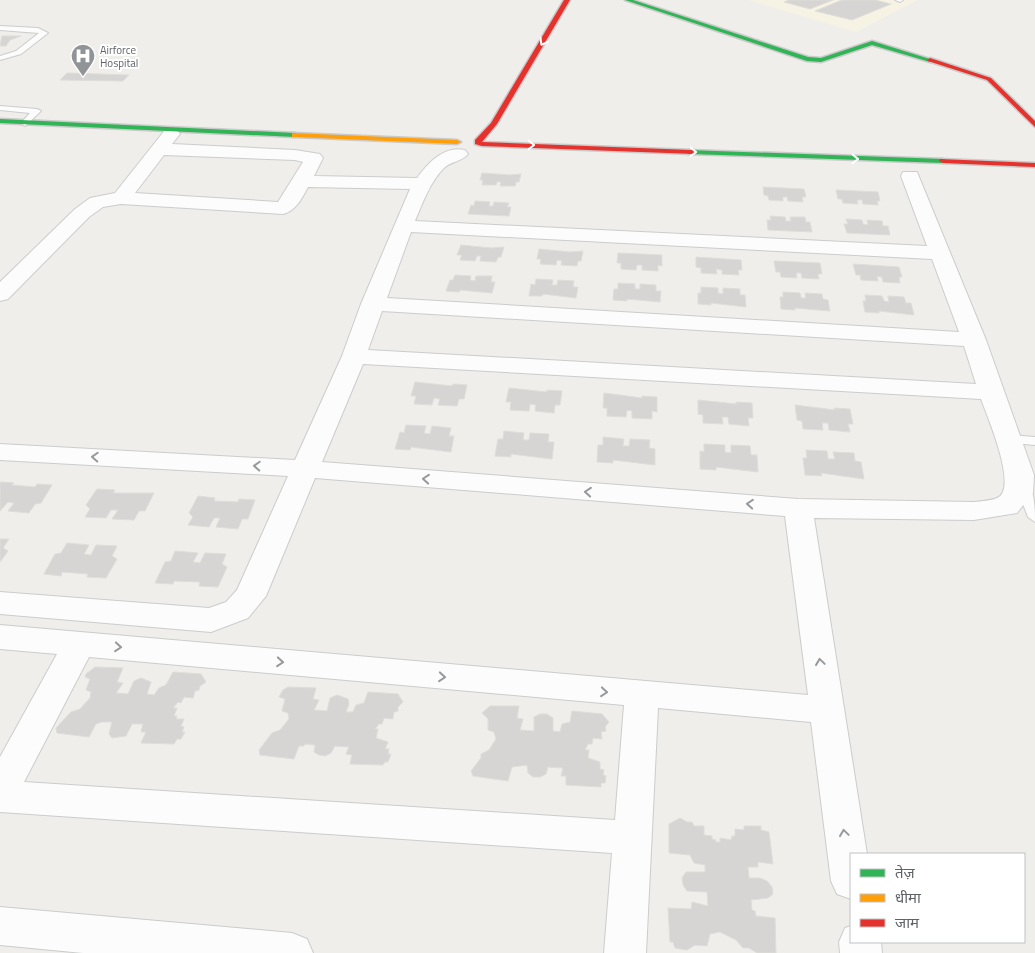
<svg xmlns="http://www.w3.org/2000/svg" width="1035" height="953" viewBox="0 0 1035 953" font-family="'Titillium Web','Noto Sans Devanagari',sans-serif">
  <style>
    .commercial { fill: #f7f3e4 }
    .building { fill: #d6d5d3; stroke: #deddd9 }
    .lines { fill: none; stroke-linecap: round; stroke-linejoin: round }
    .lane-casing { stroke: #cbcccc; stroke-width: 2 }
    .street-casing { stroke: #cbcccc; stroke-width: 2 }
    .fast-casing { stroke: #cacacb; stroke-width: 3 }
    .slow-casing { stroke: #cacacb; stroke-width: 3 }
    .jam-casing { stroke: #cacacb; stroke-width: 3 }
    .lane { fill: #fdfcfc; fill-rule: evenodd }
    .street { fill: #fdfcfc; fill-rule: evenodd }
    .fast { fill: #30b455; fill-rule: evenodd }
    .slow { fill: #ff9f0a; fill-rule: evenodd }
    .jam { fill: #e5322d; fill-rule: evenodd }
    .oneway { stroke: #fff }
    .oneway2 { stroke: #96999c }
    .labels { text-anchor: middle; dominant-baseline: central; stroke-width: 4; stroke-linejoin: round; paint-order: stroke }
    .far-poi-label { font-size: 11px; fill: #5f6368; stroke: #fff; text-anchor: start }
  </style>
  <rect width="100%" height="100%" fill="#efeeea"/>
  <path class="commercial" d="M749 0H918L856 32Z"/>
  <path class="building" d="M789 0H833L810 9 784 2Z
    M842 0H875L891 4 852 20 815 11Z
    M2 36H21L10 40 6 46H0Z
    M67 73 129 75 123 81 60 80Z
    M482 173 510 175 521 174 519 182H516L515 186H500L501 182H497L496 185H482L483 180H480Z
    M763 187 804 189 806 197H802L803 202 788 201 787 197H783V201L769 200 768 196 764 195Z
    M836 190 878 192 880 201H877L878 205 863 204 862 200H857L858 204 843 203 842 199H838Z
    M475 201 490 202 489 206H493L494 202 509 203 507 207H511L509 216 468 214 471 205 474 206Z
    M770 216 785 217 786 221H791L790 217H805L806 222H810L812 232 768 230 767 220H771Z
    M846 219 862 220 863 224 868 225 867 220 882 221 883 226H888L890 235 847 233 844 224H848Z
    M461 245 491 248 504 247 501 257H498L496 262 480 261 481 256H477L475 261 460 260 462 255H457Z
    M539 249 570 252 583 251 581 261H578L577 266 561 265 562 261 557 260 556 265 540 264 541 259H537Z
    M618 253 662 255V266L658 265V271L642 270V265H637L636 270 621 269V263H617Z
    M696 257 741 260 742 270H738L739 275 722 274V270L716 269 717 274 701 273V268L696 267Z
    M774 261 820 263 822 274H818L819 279 802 278 801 273H796L797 278 781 277 780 272H776Z
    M853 264 899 267 902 277H899L900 283 883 282 882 277 877 276 878 281 861 280 860 275H856Z
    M455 275 471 276 470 280 475 281 476 276H492L491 282H495L492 293 460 290 459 292 446 291 450 280H453Z
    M536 279 553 280 552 285H557L558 280 574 281 573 287H578L576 298 543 294 542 296H529L531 284 535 285Z
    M618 283 635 284V289H640V284L656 285V291H661L660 302 627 299V301L613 300 614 289H618Z
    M701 287 718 288V293L723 294V288L740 289V295H745L746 307 711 303V305L698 304V293H701Z
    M783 292 800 293 801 298H806L805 293 822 294 823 299 828 300 830 311 795 308V310L781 309 780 297H783Z
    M865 295 882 296 884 301 889 302 888 296 904 297 906 303H911L914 315 879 311V313L865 312 863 301H866Z
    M415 382 452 386 453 384 467 385 464 399H459L457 406 438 405 440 399 434 398 432 405 414 404 416 396H411Z
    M509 388 547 392V390L562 391 560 405H555L554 413 535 411 536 405 530 404 529 411 510 410 511 402H506Z
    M604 393 642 398V396L657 397V412L652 411V419L632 418V411L627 410 626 417 607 416V408H603Z
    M698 400 737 404 736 402 752 403 753 418H748L749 426 729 424 728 417H722L723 424 703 423V415L698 414Z
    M795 405 835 410 834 408 850 409 853 424H848L850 432 829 430 828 423H822L823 430 803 429 802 421 797 420Z
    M406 425 426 426 424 433 430 434 432 426 451 428 449 436H454L451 452 411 447 410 450 395 449 400 432 404 433Z
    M504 431 524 433 523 440H529L530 433 549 434 548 442H554L552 459 511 454V457L495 456 498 439H503Z
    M603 437 624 439 623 446H629L630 439 650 440 649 448 655 449V465L613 460V463L597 462 598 445H603Z
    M704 444 725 445V452L731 453V445L750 446 751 455H757L758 472 716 467V470L700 469V451L704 452Z
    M806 450 827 451 828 459H835L833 452 854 453 855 461 861 462 864 479 821 473 822 476 805 475 803 458H807Z
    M0 482 14 483 12 485 35 487 37 484 52 485 41 503 35 504 29 513 8 511 14 503 8 502 0 511Z
    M97 489 115 490 113 493H154L145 511H139L134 520 112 519 118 510H111L106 518 85 517 90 509 86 505Z
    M198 496 215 498 214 501 238 502 239 499 255 500 248 519H242L238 529 216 527 220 518H214L209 527 188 525 193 517 189 513Z
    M0 539H9L3 548 8 551 0 562Z
    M67 543 89 545 84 554 91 555 96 545 117 546 112 556 117 559 106 578 87 577 88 574 62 572 61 576 44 574 55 554 61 553Z
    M175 551 198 553 193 562 200 563 205 553 226 554 222 564 227 567 218 587 199 586 200 582 174 581 173 584 155 583 165 562 171 561Z
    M95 667 123 668 117 682 123 683 116 693 128 694 134 681 141 678 151 682 147 694 154 695 159 688 166 685 173 672 201 674 206 682 200 686 199 690 195 691 193 698 184 697 181 703 178 702 173 708H177L174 716H177L176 719H184L181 726 184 727 182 732H185L181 739H177L174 744 141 743 146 732H141L143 724H132L126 736 112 738 109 734 112 722H102L96 724 89 737 57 733 56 728 71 712 80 709 90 698 91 692 86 690 90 679 85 677 86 674Z
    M288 687 316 688 313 699 319 700 314 710 327 711 330 698 337 695 348 699 349 704 346 712H353L356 705 364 703 368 692 398 694 403 702 398 707V711L394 712 393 719 384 718 382 724H379L375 729H378L376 738 388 742 385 749H389L388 754H391L388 762H385L383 765 350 764 352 755 346 754 349 747 335 746 331 753 325 756 319 755 314 752 315 745 305 744 304 746H299L294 759 260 755 259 750 272 733 280 730 289 719 288 713 282 711 285 699 279 697 283 690Z
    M490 706H519L517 718 523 719 520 730 534 731V717L540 714H547L553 718V731L560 732 562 724 570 722 572 711 602 714 609 722 605 727 606 731 601 732 602 739 593 738 592 744H588L585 750H589L588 758 600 762V769L604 770 603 775 606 776 605 783H601V787L566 785V776H561L563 768 548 767 546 774 540 777H533L528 773 527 765 512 767 508 781 473 776 471 771 481 758V754L489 750 496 739 494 732 488 730V719L482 713Z
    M680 818 687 822H692L694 826H704V835L712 836V839L716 840V842H720V838L731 840 732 836H735V829L744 830V826H761V830L769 832 773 864 758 862V867H748L749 878H760L767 881 772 887 773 894 768 898 751 900 752 910 755 911 756 916 775 918 776 953H757L749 948H743L736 940 720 932 710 934 707 946 695 945 687 950 675 948 673 942H670L668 908 691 909 692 902 708 906 707 892 687 891 683 885 682 878 686 872H705V865L694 863 690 855 669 853V824Z"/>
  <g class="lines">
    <defs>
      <path id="lane" d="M895 0H903L900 2Z
        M0 26 38 28 48 33 21 54 0 60V56L16 51 39 33 0 30Z
        M0 106 37 109 41 111 25 126 21 123 30 113 0 110Z
        M1008 435 1035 437V445L1003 442 1001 439Z
        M1022 479C1035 483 1035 509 1035 522L1028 517 1015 483Z"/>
      <path id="street" d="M171 129 177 130 180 134 172 144 295 150 320 154 323 158 314 176 417 178C428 163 444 145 465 150L468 154C462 162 451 161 444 168 430 182 423 202 415 221L927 246 901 176 903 172H917L986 340 1034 475 1033 493 1017 513 974 520 814 518 867 854H851V899L837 894 831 881 811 722 658 708 646 953H604L612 853 0 812V757L57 654 0 649V625L808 695 785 516 315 478 266 596 248 618 211 632 0 614V592L209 608 226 602 237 590 288 476 0 460V444L295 460 342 356 361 304 410 189 308 187C302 198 296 211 283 214L121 204 103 207 89 217 8 299 0 301V282L75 209 90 198 115 193 165 130ZM164 155 295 160 303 162 278 202 135 193ZM411 232 932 259 959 332 387 298ZM382 311 964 346 976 384 368 350ZM363 364 981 399C987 416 1019 489 997 498 991 501 981 501 974 502L798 499 322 462ZM89 657 624 705 615 820 24 782Z
        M0 907 292 933 307 939 313 953H83L0 945Z
        M851 926V942H881L882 953H840L839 942 845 928Z"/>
      <path id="fast" d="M625 0H633L808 57 821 58 872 41 933 60 930 62 872 45 821 62 807 61Z
        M0 119 295 133 299 135 295 137 0 123Z
        M688 150 943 159 947 161 943 163 691 154H688Z"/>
      <path id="slow" d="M292 133 457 140 461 142 457 144 295 137H292Z"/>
      <path id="jam" d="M564 0H570L497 124 482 142 691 150H694V154L482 146 475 144V140L491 123Z
        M930 58 991 78 1035 121V127L987 80 928 61 927 60Z
        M940 159 1035 163V167L943 163 939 161Z"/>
    </defs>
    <use href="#lane" class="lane-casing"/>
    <use href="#street" class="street-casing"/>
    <use href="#fast" class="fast-casing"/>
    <use href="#slow" class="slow-casing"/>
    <use href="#jam" class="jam-casing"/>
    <use href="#lane" class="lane"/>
    <use href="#street" class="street"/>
    <use href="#fast" class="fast"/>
    <use href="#slow" class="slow"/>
    <use href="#jam" class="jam"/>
  </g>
  <defs><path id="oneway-chevron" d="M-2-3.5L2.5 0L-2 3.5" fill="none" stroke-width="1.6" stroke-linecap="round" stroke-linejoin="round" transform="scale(1.25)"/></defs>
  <g class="oneway">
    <use href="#oneway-chevron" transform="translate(543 42) rotate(120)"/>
    <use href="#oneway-chevron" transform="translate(531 145) rotate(1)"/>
    <use href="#oneway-chevron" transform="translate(693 152) rotate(2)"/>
    <use href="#oneway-chevron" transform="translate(855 159) rotate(2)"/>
  </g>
  <g class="oneway2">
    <use href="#oneway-chevron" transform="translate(95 457) rotate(-177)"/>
    <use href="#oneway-chevron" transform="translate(257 466) rotate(-177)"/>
    <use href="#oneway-chevron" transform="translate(426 479) rotate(-175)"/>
    <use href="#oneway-chevron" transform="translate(588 492) rotate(-175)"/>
    <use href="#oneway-chevron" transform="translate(750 504) rotate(-175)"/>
    <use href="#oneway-chevron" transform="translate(118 647) rotate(5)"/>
    <use href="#oneway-chevron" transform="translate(280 662) rotate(5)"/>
    <use href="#oneway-chevron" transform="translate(820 662) rotate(-98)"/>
    <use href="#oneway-chevron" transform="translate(442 677) rotate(5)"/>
    <use href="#oneway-chevron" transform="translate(604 692) rotate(5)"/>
    <use href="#oneway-chevron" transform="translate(844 833) rotate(-98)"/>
  </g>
  <defs>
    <symbol id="hospital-pin" viewBox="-11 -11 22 30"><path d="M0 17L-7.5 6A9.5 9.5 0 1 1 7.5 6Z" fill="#919496" stroke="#fff"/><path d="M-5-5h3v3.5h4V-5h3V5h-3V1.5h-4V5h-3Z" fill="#fff"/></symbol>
  </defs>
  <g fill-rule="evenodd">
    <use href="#hospital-pin" x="69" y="42" width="28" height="38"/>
  </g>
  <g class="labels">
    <g class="far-poi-label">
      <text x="100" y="50">Airforce<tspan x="100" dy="13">Hospital</tspan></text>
    </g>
  </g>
  <rect x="850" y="853" width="175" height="90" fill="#ffffff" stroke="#bfc1c3"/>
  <rect x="860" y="869" width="25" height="8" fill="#30b455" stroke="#bfc1c3"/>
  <text x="895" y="878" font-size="15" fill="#5f6368">तेज़</text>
  <rect x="860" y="894" width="25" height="8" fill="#ff9f0a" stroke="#bfc1c3"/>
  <text x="895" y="903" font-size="15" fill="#5f6368">धीमा</text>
  <rect x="860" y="919" width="25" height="8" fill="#e5322d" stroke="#bfc1c3"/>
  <text x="895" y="928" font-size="15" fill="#5f6368">जाम</text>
</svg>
